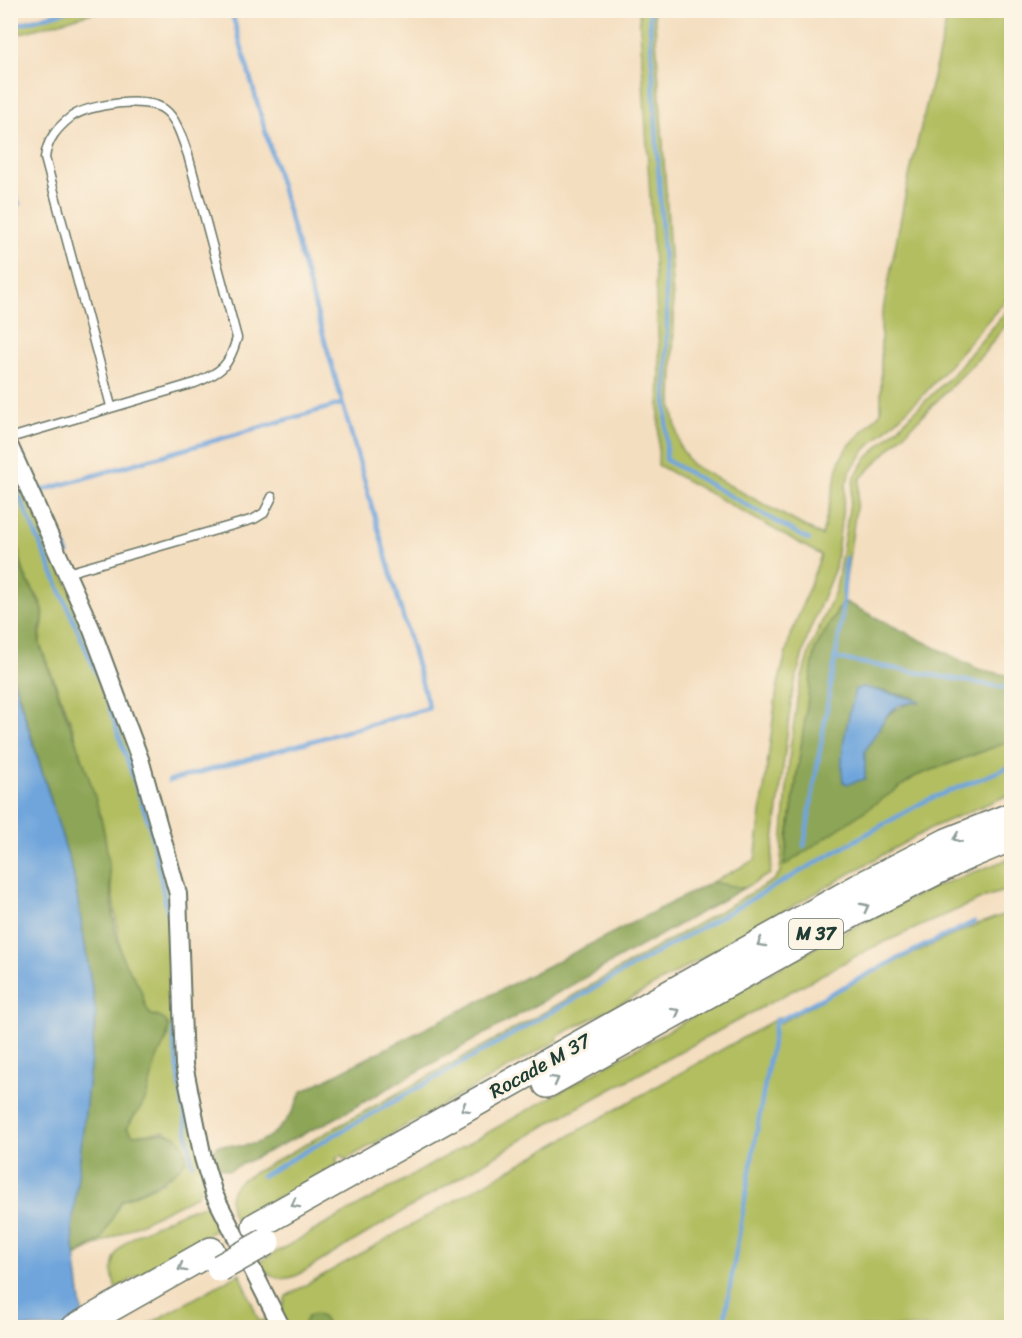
<svg xmlns="http://www.w3.org/2000/svg" width="1022" height="1338" viewBox="0 0 1022 1338" font-family="Sriracha,sans-serif">
  <style>
    .green { fill: #b2be60; stroke: #687e4a; stroke-width: 1.5 }
    .forest { fill: #8da556; stroke: #567145; stroke-width: 1.5; fill-rule: evenodd }
    .water { fill: #6fa5dc; stroke: #477188; stroke-width: 1.5 }
    .lines { fill: none; stroke-linecap: round; stroke-linejoin: round }
    .stream { stroke: #6fa5dc; stroke-width: 4.5 }
    .service-casing { stroke: #6a7565; stroke-width: 11 }
    .minor-casing { stroke: #6a7565; stroke-width: 20 }
    .trunk-casing { stroke: #6a7565; stroke-width: 30 }
    .service { stroke: #fff; stroke-width: 8 }
    .minor { stroke: #fff; stroke-width: 16 }
    .trunk { stroke: #fff; stroke-width: 27 }
    .trunk-bridge-casing { stroke: #6a7565; stroke-width: 30; stroke-linecap: butt }
    .trunk-bridge { stroke: #fff; stroke-width: 27 }
    .oneway { stroke: #8f9e9a }
    .labels { text-anchor: middle; dominant-baseline: central; stroke-width: 6; stroke-linejoin: round; paint-order: stroke }
    .shield { fill: #fcf5e5; stroke: #617469; stroke-width: 1.5 }
    .shield-label { font-size: 18px; font-weight: bold; fill: #1f3d34 }
    .street-label { font-size: 20px; fill: #1f3d34; stroke: #fcf5e5 }
  </style>
  <rect width="100%" height="100%" fill="#fcf5e5"/>
  <filter id="ink" filterUnits="userSpaceOnUse"><feTurbulence type="fractalNoise" baseFrequency=".0167" numOctaves="2"/><feDisplacementMap in="SourceGraphic" scale="12" xChannelSelector="R" yChannelSelector="G"/><feConvolveMatrix kernelMatrix="1 2 1 2 8 2 1 2 1" color-interpolation-filters="sRGB"/></filter>
  <filter id="wash" filterUnits="userSpaceOnUse"><feTurbulence type="fractalNoise" baseFrequency=".008" numOctaves="4" result="noise"/><feDisplacementMap in="SourceGraphic" scale="24" xChannelSelector="R" yChannelSelector="G"/><feGaussianBlur stdDeviation="1.35" result="paint"/><feColorMatrix in="noise" values="0 0 0 0 0 0 0 0 0 0 0 0 0 0 0 0 0 1.4 0 .05"/><feComposite in="paint" operator="in"/></filter>
  <g filter="url(#wash)">
    <rect width="100%" height="100%" fill="#f4dec0"/>
    <path class="green" d="M60 11H99L11 36V25Z
      M639 11H653L655 22 674 315 672 407 680 447 692 465 822 536 840 460 847 448 881 412V320L908 181 949 11H1011V294L925 393 865 450 851 470 846 484 835 568 808 635 792 694 770 874 744 888 712 882 755 860 777 689 789 641 821 555 658 465 660 367Z
      M1011 306V318L984 353 860 479 843 601 815 649 784 865 916 776 1011 741V794L933 827 893 849 630 999 557 1036 558 1040 345 1160 342 1155 336 1159 339 1164 235 1221C228 1206 226 1191 241 1180L543 1013 774 880 780 872 790 749 799 689 810 649 836 589 854 478 866 459 952 375Z
      M10 458 87 626 148 802 171 896 204 1184 196 1196 75 1256 101 1240 121 1201 164 1182 165 1131 133 1135 127 1128 144 1101 156 1059 169 1035 146 1009 139 986 125 966 121 953 102 822 72 725 40 645C39 633 46 621 43 609 40 596 28 585 24 572 12 534 11 498 10 458Z
      M1011 858V889L988 896 869 949 553 1121 298 1275C279 1283 270 1277 257 1263L827 941 932 888Z
      M1011 912V1327L142 1328 240 1273 259 1321 279 1318 286 1296 776 1019 780 1017V1023L870 973 978 924Z
      M206 1205 214 1210 222 1226 116 1289C101 1247 134 1236 166 1220 179 1214 192 1207 206 1205Z"/>
    <path class="forest" d="M10 515 24 575 43 609V621L39 633 40 645C61 705 87 761 102 823 113 866 108 912 121 954 125 966 133 974 139 986 144 996 143 1006 151 1015 182 1020 164 1042 157 1058 152 1072 151 1086 145 1100 140 1110 132 1117 127 1128L133 1135C160 1134 184 1124 186 1161 167 1183 145 1188 121 1201L101 1240 75 1256 72 1229 96 1013 73 872 11 669Z
      M843 601 978 669 1011 676V741L916 776 784 866 815 649ZM863 687 912 697 919 702C890 705 876 725 865 751L855 689Z
      M712 882 744 888 332 1120 230 1170C219 1169 214 1163 212 1152L219 1145C226 1144 234 1146 242 1146 272 1143 292 1119 301 1092Z
      M315 1314 322 1317 329 1327H302L308 1316Z"/>
    <path class="water" d="M10 669 73 872 96 1013 72 1229 84 1327H11Z
      M863 687 921 701 899 705 887 715 865 751V779L848 784 843 782C838 752 849 718 855 689Z"/>
    <g class="lines">
      <path class="stream" d="M649 10 667 315 666 460 809 540
        M10 27 69 10
        M10 187 19 204 10 210
        M10 475 102 686 150 827 171 930 174 1043 192 1164
        M36 483 40 491
        M68 554 40 491 341 404
        M834 658 1012 689
        M169 781 429 708 231 10
        M804 846 841 624 846 558
        M776 1022 901 957 974 922
        M262 1176 925 801 1012 766
        M723 1328 776 1019"/>
    </g>
  </g>
  <g filter="url(#ink)">
    <g class="lines">
      <defs>
        <path id="service" d="M10 438 195 383C222 372 229 366 237 338L188 155C183 141 177 119 165 110 147 96 89 104 71 117 57 128 47 140 45 158L111 406
          M67 573 254 519 264 513 272 497"/>
        <path id="minor" d="M10 447 92 630 140 759 178 894 184 1065 203 1158 214 1194 282 1328"/>
        <path id="trunk" d="M547 1084 859 910 962 858 1012 837
          M256 1226 867 883 947 842 1012 816
          M75 1328 211 1251"/>
      </defs>
      <use href="#service" class="service-casing"/>
      <use href="#minor" class="minor-casing"/>
      <use href="#trunk" class="trunk-casing"/>
      <use href="#service" class="service"/>
      <use href="#minor" class="minor"/>
      <use href="#trunk" class="trunk"/>
      <defs>
        <path id="trunk-bridge" d="M220 1268 266 1242"/>
      </defs>
      <use href="#trunk-bridge" class="trunk-bridge-casing"/>
      <use href="#trunk-bridge" class="trunk-bridge"/>
    </g>
    <defs><path id="oneway-chevron" d="M-2-3.5L2.5 0L-2 3.5" fill="none" stroke-width="1.6" stroke-linecap="round" stroke-linejoin="round" transform="scale(1.5)"/></defs>
    <g class="oneway">
      <use href="#oneway-chevron" transform="translate(957 838) rotate(158)"/>
      <use href="#oneway-chevron" transform="translate(865 907) rotate(-28)"/>
      <use href="#oneway-chevron" transform="translate(761 943) rotate(151)"/>
      <use href="#oneway-chevron" transform="translate(676 1012) rotate(-29)"/>
      <use href="#oneway-chevron" transform="translate(555 1080) rotate(-29)"/>
      <use href="#oneway-chevron" transform="translate(465 1108) rotate(151)"/>
      <use href="#oneway-chevron" transform="translate(295 1204) rotate(151)"/>
      <use href="#oneway-chevron" transform="translate(182 1268) rotate(151)"/>
    </g>
  </g>
  <g class="labels">
    <rect class="shield" x="789" y="919" width="54" height="30" rx="4.5"/>
    <g class="shield-label">
      <text x="816" y="934">M 37</text>
    </g>
    <g class="street-label">
      <text transform="translate(540 1066) rotate(-29)">Rocade M 37</text>
    </g>
  </g>
  <rect width="1022" height="1338" fill="none" stroke="#fcf5e5" stroke-width="36"/>
</svg>
